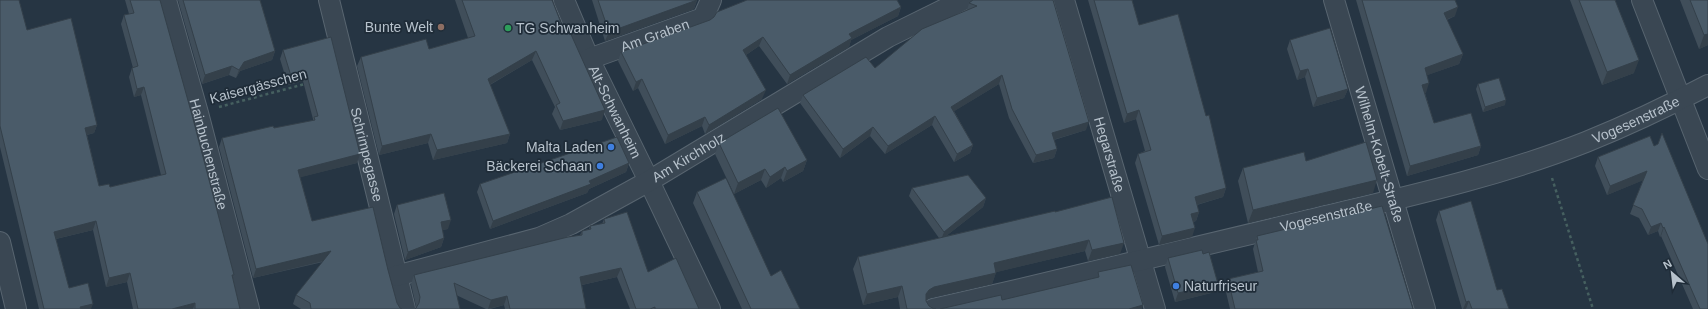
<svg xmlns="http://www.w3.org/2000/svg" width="1708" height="309" viewBox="0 0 1708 309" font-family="Helvetica,sans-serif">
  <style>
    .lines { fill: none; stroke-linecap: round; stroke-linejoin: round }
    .minor-casing { stroke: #586570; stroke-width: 22 }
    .path { stroke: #466060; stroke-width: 2.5; stroke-dasharray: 3 3; stroke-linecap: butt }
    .minor { stroke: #3a4753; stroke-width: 20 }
    .wall { fill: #404e5a }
    .shaded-wall { fill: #34404a }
    .building { fill: #4a5b69; stroke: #34404a }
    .education-dot { fill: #8d6e63; stroke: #1f2c38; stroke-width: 1.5 }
    .leisure-dot { fill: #2e9e5b; stroke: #1f2c38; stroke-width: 1.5 }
    .shop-dot { fill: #3f7fe0; stroke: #1f2c38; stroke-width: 1.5 }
    .labels { text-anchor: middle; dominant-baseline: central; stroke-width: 3.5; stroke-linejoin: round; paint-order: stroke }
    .poi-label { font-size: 14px; fill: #b7c2cc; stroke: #1f2c38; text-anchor: end }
    .street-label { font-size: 14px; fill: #b7c2cc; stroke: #1f2c38 }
  </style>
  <rect width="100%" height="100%" fill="#263543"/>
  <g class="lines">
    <defs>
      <g id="minor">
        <path id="s1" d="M166 0 198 113 249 309"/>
        <path id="s2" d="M329 0 405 309"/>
        <path id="s3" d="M564 0 589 59 649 181 710 309"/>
        <path id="s4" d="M1064 0 1155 309"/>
        <path id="s5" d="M1334 0 1425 309"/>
        <path d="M1642 0 1708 169"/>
        <path id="s6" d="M589 59 703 18 711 0"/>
        <path d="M0 242 16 309"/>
        <path id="s7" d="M396 276 539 238 571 224 649 181 888 37 963 0"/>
        <path id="s8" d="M933 309C1056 281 1179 252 1301 222 1396 199 1495 178 1586 142 1628 125 1668 106 1708 85"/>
      </g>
    </defs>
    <use href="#minor" class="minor-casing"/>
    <path class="path" d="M219 107 305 84
      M1552 178 1593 309"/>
    <use href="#minor" class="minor"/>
  </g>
  <path class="wall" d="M0 0 27 30 97 125 94 133 87 135 99 186 110 187 161 175 141 95 134 97 129 77 132 68H133L121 24 124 15 129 14 125 0H160L240 309H133L127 282 106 287 93 230 56 239 69 288 91 309H39L0 147Z
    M178 0H260L275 51 272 60 240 71 236 78 229 75 202 84Z
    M455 0H552L565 33 602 120 560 130 552 114 555 107 532 60 490 85 510 134 507 143 433 160 428 143 379 155 357 66 361 57 429 49 468 38Z
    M592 0H697L694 9 605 41Z
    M973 0 1086 130 1054 140 1057 149 1054 158 1033 163 1009 118 999 84 954 111 973 145 970 153 954 162 932 125 885 154 870 136 840 158 800 103 803 95 875 68 967 10 969 3Z
    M1088 0H1132L1139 25 1226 188 1223 197 1197 205 1199 212 1196 221 1193 222 1192 237 1159 245 1135 163 1138 154 1145 151 1136 119 1124 123Z
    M1356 0H1455V16L1447 20 1463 54 1459 64 1427 75 1426 93H1425L1434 123 1481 146 1478 155 1407 176Z
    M1570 0H1615L1634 73 1602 85Z
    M1680 0H1708V45L1699 49Z
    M901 7 898 16 851 40 849 47 787 84 759 46 746 55 762 99 705 134 702 126 665 144 638 88 633 91 618 61 621 52 710 20Z
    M331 37 357 163 300 177 312 221 388 270 397 303 400 308 402 309H301L293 304 296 295 323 262 253 278 219 147 222 138 313 121V119L303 81 288 85 280 59 283 50Z
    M1290 40 1348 89 1344 98 1313 107 1305 77 1297 80 1287 49Z
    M1478 84 1505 105 1483 112 1476 89Z
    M1650 136 1708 309H1693L1661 236 1660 237 1658 231 1648 235 1639 218 1630 214 1643 180 1607 195 1595 166 1598 157Z
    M719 143 807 160 803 171 783 182 781 178 766 188 761 180 734 194 715 154Z
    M1306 161 1373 193 1248 223 1238 181 1243 168Z
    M629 163 626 172 589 189 587 193 490 229 477 192 480 184Z
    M912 188 986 198 983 207 946 236 1055 212 1120 254 1088 261 1085 251 996 272 992 284 930 298 926 300 929 306 934 309H936H900L898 297 863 305 853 269 858 257 939 238 909 196Z
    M697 192 771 276 800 309H742L693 203Z
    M397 205 448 229 442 230 444 238 441 247 405 260 394 214Z
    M1439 211 1497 290 1509 309H1462L1436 220Z
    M604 219 648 272 699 309H630L617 277 582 285 586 309H505L504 305 490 309H486L456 295 416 308V306L411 284 414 275 580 235 582 231 589 229 590 226 602 224Z
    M1257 236 1413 309H1230L1225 288 1228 279 1258 272 1253 249Z
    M1203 254 1218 284 1215 292 1175 302 1165 267 1168 258Z"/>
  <path class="shaded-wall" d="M697 0 694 9 605 41 609 32Z
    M901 7 898 16 851 40 849 47 787 84 790 75 849 34Z
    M1458 7 1455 16 1440 22 1444 13Z
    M1708 34V45L1699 49 1704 35Z
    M763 37 759 46 740 59 743 50Z
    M275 51 272 60 240 71 236 78 239 70 244 62Z
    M536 51 532 60 484 88 488 79Z
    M1463 54 1459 64 1422 77 1425 68Z
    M1639 60 1634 73 1602 85 1607 72Z
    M232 66 229 75 202 84 205 75Z
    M1308 69 1305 77 1297 80 1300 71Z
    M306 72 303 81 288 85 291 76Z
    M1002 75 999 84 948 115 951 107Z
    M642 79 638 88 633 91 636 82Z
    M1429 83 1426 93 1419 94 1422 85Z
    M144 87 141 95 134 97 137 89Z
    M1348 89 1344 98 1313 107 1317 98Z
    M766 90 762 99 705 134 709 125Z
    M1506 100 1505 105 1483 112 1485 107Z
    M605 110 602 120 560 130 563 121Z
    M1139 110 1136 119 1124 123 1127 114Z
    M935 116 932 125 885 154 888 146Z
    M705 117 702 126 665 144 668 135Z
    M1089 122 1086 130 1049 141 1052 133Z
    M97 125 94 133 82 136 85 128Z
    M873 127 870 136 840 158 843 149Z
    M431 134 428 143 379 155 382 146Z
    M510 134 507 143 433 160 437 150Z
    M973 145 970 153 954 162 957 154Z
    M1481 146 1478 155 1407 176 1410 166Z
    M1057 149 1054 158 1033 163 1036 155Z
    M360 154 357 163 294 179 298 170Z
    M807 160 803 171 783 182 787 171Z
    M629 163 626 172 589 189 587 193 490 229 493 221 589 181Z
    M785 167 781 178 766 188 770 177Z
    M765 169 761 180 734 194 738 183Z
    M1647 171 1644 180 1607 195 1610 186Z
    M1377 180 1373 193 1248 223 1253 210Z
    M1226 188 1223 197 1192 206 1195 197Z
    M986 198 983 207 941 240 944 232Z
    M1199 212 1196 221 1188 223 1191 214Z
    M451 220 448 229 437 231 441 222Z
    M96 221 93 230 51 240 54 232Z
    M1661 223 1658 231 1648 235 1651 227Z
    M1664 227 1661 236 1660 237 1663 228Z
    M1195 228 1192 237 1159 245 1162 236Z
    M444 238 441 247 405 260 408 252Z
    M1089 240 1085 251 989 274 994 263Z
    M1124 243 1120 254 1088 261 1092 250Z
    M331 251 328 260 253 278 256 269Z
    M621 268 617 277 577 286 580 277Z
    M130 273 127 282 106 287 109 278Z
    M996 273 992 284 930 298 925 301 926 294 929 290 934 287Z
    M1218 284 1215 292 1175 302 1178 293Z
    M902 286 898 297 863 305 867 294Z
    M507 296 504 305 488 309 491 300Z
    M1469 301 1466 309H1463L1466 302Z
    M195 303 193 309H172Z
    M93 304 91 309H79L80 307Z
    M1143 305 1142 309H1129Z"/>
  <path class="building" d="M0 0H19L27 30 71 18 97 125 85 128 99 186 109 184 110 187 166 174 144 87 137 89 132 68 138 66 124 15 134 13 130 0H160L192 115 234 275H232L240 309H195V303L172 309H138L130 273 109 278 96 221 54 232 69 288 88 283 93 304 80 307 81 309H44L0 126Z
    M183 0H260L275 51 244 62 239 70 232 66 205 75Z
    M462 0H552L565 33 569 30 605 110 563 121 556 105 560 103 536 51 488 79 510 134 437 150 431 134 382 146 361 57 426 39 429 49 475 36Z
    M598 0H697L609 32Z
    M747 0H897L901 7 849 34 852 38 790 75 763 37 743 50 766 90 709 125 705 117 668 135 642 79 636 82 621 52 710 20 714 17 717 12Z
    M973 0H1053L1089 122 1052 133 1057 149 1036 155 1012 109 1002 75 951 107 973 145 957 154 935 116 888 146 873 127 843 149 803 95 866 57 875 68 922 29 977 6 969 3Z
    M1094 0H1132L1139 25 1178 14 1206 116 1209 115 1226 188 1195 197 1199 212 1191 214 1195 228 1162 236 1138 154 1151 150 1139 110 1127 114Z
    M1362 0H1455L1458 7 1444 13 1463 54 1425 68 1429 83 1422 85 1434 123 1471 113 1481 146 1410 166Z
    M1579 0H1615L1639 60 1607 72Z
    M1690 0H1708V34L1704 35Z
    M1330 28 1348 89 1317 98 1308 69 1300 71 1290 40Z
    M331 37 360 154 298 170 312 221 373 207 388 270 397 303 400 308 402 309H311L310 303 296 295 331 251 256 269 222 138 273 126 274 128 315 120 314 117 318 116 306 72 291 76 283 50Z
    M1499 78 1506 100 1485 107 1478 84Z
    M778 108 807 160 787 171 785 167 770 177 765 169 738 183 719 143Z
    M1662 133 1708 244V309H1700L1664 227 1663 228 1661 223 1651 227 1642 209 1633 205 1647 171 1610 186 1598 157 1650 136 1654 146 1658 144Z
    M617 137 629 163 589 181 591 184 493 221 480 184Z
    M1366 142 1377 180 1253 210 1243 168 1304 152 1306 161Z
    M968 175 986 198 944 232 912 188Z
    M726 178 771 276 781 270 800 309H751L697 192Z
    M444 193 451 220 441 222 444 238 408 252 397 205Z
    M1112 197 1124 243 1092 250 1089 240 994 263 996 273 934 287 929 290 926 294V301L929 306 934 309H936H907L902 286 867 294 858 257 1055 211V212Z
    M1471 201 1497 290 1502 289 1509 309H1472L1469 301 1466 302 1439 211Z
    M1382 206 1413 309H1235L1228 279 1263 271 1256 240H1258L1257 236Z
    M627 212 648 272 676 258 699 309H655V307L650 309H636L621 268 580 277 586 309H510L507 296 491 300 454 283 460 309H415L416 308 419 303 420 297 414 275 568 237 582 235V231L591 229 590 226 605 223 604 219Z
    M1202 250 1203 254 1209 252 1218 284 1178 293 1168 258Z
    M1131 265 1143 305 1129 309H940L1001 295 1002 300 1099 277 1098 272Z"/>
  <circle class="education-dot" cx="441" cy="27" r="4"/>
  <circle class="leisure-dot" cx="508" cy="28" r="4"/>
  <g class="shop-dot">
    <circle cx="611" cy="147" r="4"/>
    <circle cx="600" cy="166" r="4"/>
    <circle cx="1176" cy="286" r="4"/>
  </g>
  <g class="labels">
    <g class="poi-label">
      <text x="433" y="27">Bunte Welt</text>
      <text x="516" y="28" text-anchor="start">TG Schwanheim</text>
      <text x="603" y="147">Malta Laden</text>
      <text x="592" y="166">Bäckerei Schaan</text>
      <text x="1184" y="286" text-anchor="start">Naturfriseur</text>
    </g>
    <g class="street-label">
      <text stroke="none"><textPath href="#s6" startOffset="70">Am Graben</textPath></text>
      <text transform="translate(258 86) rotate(-15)">Kaisergässchen</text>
      <text stroke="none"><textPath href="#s3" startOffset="123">Alt-Schwanheim</textPath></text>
      <text stroke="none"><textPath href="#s8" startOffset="729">Vogesenstraße</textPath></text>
      <text stroke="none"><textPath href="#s1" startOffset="160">Hainbuchenstraße</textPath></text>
      <text stroke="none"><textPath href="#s2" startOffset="159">Schrimpegasse</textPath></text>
      <text stroke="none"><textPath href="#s4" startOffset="161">Hegarstraße</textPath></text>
      <text stroke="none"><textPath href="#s5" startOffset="161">Wilhelm-Kobelt-Straße</textPath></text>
      <text stroke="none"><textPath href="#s7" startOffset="318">Am Kirchholz</textPath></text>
      <text stroke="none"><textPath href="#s8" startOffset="404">Vogesenstraße</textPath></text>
    </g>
  </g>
  <g transform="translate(1672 273) rotate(332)" stroke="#1f2c38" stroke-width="3" paint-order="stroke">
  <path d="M0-3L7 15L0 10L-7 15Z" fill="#b7c2cc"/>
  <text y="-6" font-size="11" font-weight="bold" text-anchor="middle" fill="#b7c2cc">N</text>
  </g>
</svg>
